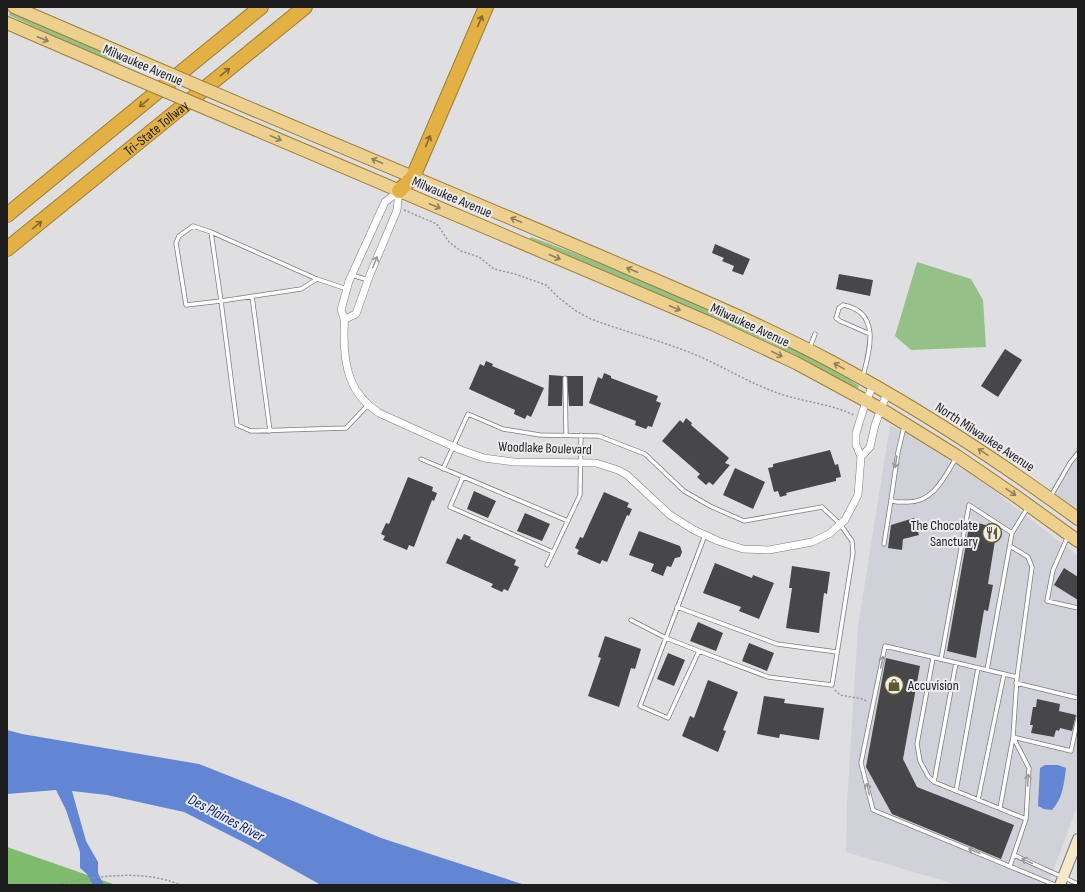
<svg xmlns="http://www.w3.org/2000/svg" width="1085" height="892" viewBox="0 0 1085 892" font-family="'Sofia Sans Condensed',sans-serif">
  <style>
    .built { fill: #d1d1da }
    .green { fill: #93c187 }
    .forest { fill: #7ebb6d }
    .water { fill: #6286d3 }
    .building { fill: #474749 }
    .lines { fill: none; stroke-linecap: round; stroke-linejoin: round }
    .service-casing { stroke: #7c7c7d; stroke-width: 5 }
    .minor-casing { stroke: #7c7c7d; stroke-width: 8 }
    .secondary-casing { stroke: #7c7c7d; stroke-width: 12 }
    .primary-casing { stroke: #9e7d36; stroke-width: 14 }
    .motorway-casing { stroke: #9e7d36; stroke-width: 16 }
    .path { stroke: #959596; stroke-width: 1.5; stroke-dasharray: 2 2; stroke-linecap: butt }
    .service { stroke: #fff; stroke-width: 3.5 }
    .minor { stroke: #fff; stroke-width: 7 }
    .secondary { stroke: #f7e8c7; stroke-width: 10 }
    .primary { stroke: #eed08e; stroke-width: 12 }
    .motorway { stroke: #e3b143; stroke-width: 14 }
    .primary-bridge-casing { stroke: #9e7d36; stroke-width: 14; stroke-linecap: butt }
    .primary-bridge { stroke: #eed08e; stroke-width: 12 }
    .oneway { stroke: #806730 }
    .oneway2 { stroke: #907f5c }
    .oneway3 { stroke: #99999a }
    .labels { text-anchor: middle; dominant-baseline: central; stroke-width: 4; stroke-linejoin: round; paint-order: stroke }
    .street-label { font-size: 14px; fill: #1d1d1e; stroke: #ececee }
    .poi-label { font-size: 14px; fill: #1d1d1e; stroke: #ececee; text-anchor: end }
    .water-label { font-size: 15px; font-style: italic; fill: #05207a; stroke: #ececee }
  </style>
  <rect width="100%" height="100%" fill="#dfdfe1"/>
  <path class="built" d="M890 425 913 437 975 476 1078 556V804L1048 885H958L846 852 847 803 858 626Z
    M1078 445V512L1049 491Z"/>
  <path class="green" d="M10 12 123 60 118 64 51 35 9 15Z
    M531 237C611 266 692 300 768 337 799 352 832 366 859 386L858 388 848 384 768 342 714 318 530 239Z
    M917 262 971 279 983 300 986 347 911 350 895 336Z"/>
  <path class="forest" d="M7 847 116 885H7Z"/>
  <path class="water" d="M7 730 22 734 199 764 293 801 381 838 525 885H321L249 845 184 812 107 795 72 791 86 841 98 862V873L104 885H93L87 874 80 868V852L66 810 56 790 7 794Z
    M1045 765H1058L1066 768C1064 783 1063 798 1052 810L1044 809 1038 806 1040 768Z"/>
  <path class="building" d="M715 244 750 259 743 275 732 271 734 266 722 261 724 258 712 253Z
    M839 274 873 280 870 296 836 289Z
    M1005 349 1022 360 998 397 981 386Z
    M486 361 493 364 492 366 544 388 531 417 527 415 525 419 514 414 515 410 469 389 480 364 484 366Z
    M604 373 611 376V378L658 396 656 401 661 403 652 427 648 426 646 429 635 425 636 421 589 403 598 377 602 379Z
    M549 375 563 376 562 406H548Z
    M567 376H583V406H569Z
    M686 418 692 423 691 425 729 458 725 463 730 465 713 485 709 482 706 485 697 477 700 474 662 441 680 420 683 423Z
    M830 450 835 465 838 464 841 477 836 478V481L786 493 787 495 780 497 778 491 774 492 768 468 773 467V464Z
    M735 468 765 482 753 509 723 495Z
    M408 477 433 487 432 491 437 493 434 501 432 500 414 547 409 545 407 550 383 540 385 536 381 534 386 523 389 524Z
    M474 491 496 501 488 518 467 509Z
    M604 492 629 503 627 507 632 509 629 516 627 515 607 562 602 560 600 564 577 554 579 550 575 548 580 537 583 538Z
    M525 513 550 524 542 541 517 531Z
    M914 518 919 535 903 539 902 550 888 548 891 525Z
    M970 521 997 528 988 584 993 585 988 611 984 610 976 658 947 651Z
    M639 531 680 546 682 552 680 557 675 558 671 567 667 566 663 576 651 571 654 564 629 555Z
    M464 534 471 537 470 539 516 560 514 565 519 567 508 591 504 589 502 592 491 587 493 584 446 563 457 538 461 540Z
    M715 563 752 578 753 575 774 583 759 619 739 611 741 607 703 593Z
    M792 566 830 572 827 594 824 593 819 633 786 628 792 588H789Z
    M1064 568 1078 577V600L1054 585Z
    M698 622 723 633 716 651 690 641Z
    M605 636 641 649 635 669 631 668 619 707 588 696 601 658 598 657Z
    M749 643 774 653 767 671 742 661Z
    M668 653 685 660 674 686 657 679Z
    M886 658 920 666 903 759 917 787 1014 825 1001 859 892 814 866 767Z
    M708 680 738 692 723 730 726 731 718 752 682 736 690 716 694 718Z
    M764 696 785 699 784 703 824 708 819 740 780 734 779 738 757 734Z
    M1037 699 1060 704 1059 711 1076 715 1072 731 1060 728 1059 731 1056 730 1054 737 1031 733 1033 725H1030L1033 707H1036Z"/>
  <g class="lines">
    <defs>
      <path id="service" d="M211 232 221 301 301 289 317 279
        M352 275 368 280
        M347 289 317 279 211 232 193 226 179 236 176 243 186 305 221 301 237 425 251 431 346 428 368 405
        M252 296 270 431
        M810 347 815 334
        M863 376C870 349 881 312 843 305L839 308 836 318 840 321 870 334
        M565 378 566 435
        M904 427 898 452 891 500C895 503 901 502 906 502 933 503 944 478 956 458
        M421 459 568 521
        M443 469 468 414 503 429 540 435 599 436 645 454 684 491 710 506 744 521 822 507 840 524 852 541 853 553 832 685 768 677 699 651 668 718 640 706 705 535
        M463 477 450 507 553 552
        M1051 496 1070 463 1078 453
        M1068 536 1053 570 1047 601 1078 608
        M884 544 891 500
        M1010 546 1028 557 1032 567 1017 677 987 670 1012 533 1028 507
        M547 565 580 495 581 435
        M677 607 777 644 837 652
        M631 620 666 638 699 651
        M933 658 917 744 920 761 928 776 934 782 1026 819
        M941 659 969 505 1012 533
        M987 670 885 646 861 763 873 810 1055 885
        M1016 683 1078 698
        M1013 737 1071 751 1078 718
        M934 782 956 663
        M956 791 978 668
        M978 800 1004 674
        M1000 808 1013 737 1017 677
        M1014 855 1078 884
        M1010 866 1026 819 1029 768 1013 737"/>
      <path id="minor" d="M399 191 385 202 349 281 341 310C346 322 344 322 344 334 344 368 350 394 379 413L461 450 484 458 514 462 596 463 618 470 627 475 670 515 694 530 718 541 743 549 769 550 812 542 829 534 845 520 858 495 861 457 856 445V433L866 401 873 385
        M345 319 356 314 369 277 397 210 399 191
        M861 457 870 447 875 425 887 393"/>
      <path id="secondary" d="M1060 885 1078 839"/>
      <path id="primary" d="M14 7 128 56
        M7 23 125 74
        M254 110C370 158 485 207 600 256 678 290 757 322 832 362 918 408 999 461 1078 519
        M240 123 710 323 796 363 881 409 957 456 1017 497 1078 541"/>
      <g id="motorway">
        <path d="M399 191 413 177 486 7"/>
        <path d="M7 215 261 7"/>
        <path id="s1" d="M7 249 305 7"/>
      </g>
    </defs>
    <use href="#service" class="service-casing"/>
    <use href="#minor" class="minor-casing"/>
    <use href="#secondary" class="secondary-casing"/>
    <use href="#primary" class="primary-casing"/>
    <use href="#motorway" class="motorway-casing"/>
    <path class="path" d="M404 210 437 224 449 242 461 251 479 257 494 269 515 274 546 285 559 298 576 311 591 319C628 333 667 342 703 358 727 369 750 383 775 392 801 402 829 403 854 415
      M835 690 840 695 863 699 868 702
      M54 885C93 877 142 868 180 885"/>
    <use href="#service" class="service"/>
    <use href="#minor" class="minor"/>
    <use href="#secondary" class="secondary"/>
    <use href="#primary" class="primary"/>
    <use href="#motorway" class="motorway"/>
    <defs>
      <path id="primary-bridge" d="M128 56 254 110
        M125 74 240 123"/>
    </defs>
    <use href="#primary-bridge" class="primary-bridge-casing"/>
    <use href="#primary-bridge" class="primary-bridge"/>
  </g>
  <defs><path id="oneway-shaft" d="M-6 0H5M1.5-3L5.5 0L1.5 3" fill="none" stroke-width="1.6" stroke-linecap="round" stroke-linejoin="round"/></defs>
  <g class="oneway">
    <use href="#oneway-shaft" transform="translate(480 21) rotate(-67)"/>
    <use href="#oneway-shaft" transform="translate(225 72) rotate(-39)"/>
    <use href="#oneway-shaft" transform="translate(144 103) rotate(141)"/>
    <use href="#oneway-shaft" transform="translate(428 141) rotate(-67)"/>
    <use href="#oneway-shaft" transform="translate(37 225) rotate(-39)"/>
  </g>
  <g class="oneway2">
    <use href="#oneway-shaft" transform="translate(43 39) rotate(23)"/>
    <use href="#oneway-shaft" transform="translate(276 138) rotate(23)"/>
    <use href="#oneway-shaft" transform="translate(377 161) rotate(-157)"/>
    <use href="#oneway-shaft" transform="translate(435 206) rotate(23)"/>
    <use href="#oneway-shaft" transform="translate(516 220) rotate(-157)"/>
    <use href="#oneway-shaft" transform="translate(555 257) rotate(23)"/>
    <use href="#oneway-shaft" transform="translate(632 270) rotate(-157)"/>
    <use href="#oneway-shaft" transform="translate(675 308) rotate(23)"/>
    <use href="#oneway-shaft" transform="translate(777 354) rotate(26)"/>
    <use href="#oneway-shaft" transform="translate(839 366) rotate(-151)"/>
    <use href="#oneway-shaft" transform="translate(983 452) rotate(-146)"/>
    <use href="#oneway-shaft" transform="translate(1011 492) rotate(35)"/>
  </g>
  <g class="oneway3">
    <use href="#oneway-shaft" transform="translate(375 262) rotate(-68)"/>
    <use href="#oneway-shaft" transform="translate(896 462) rotate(98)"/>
    <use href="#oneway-shaft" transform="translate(882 662) rotate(-78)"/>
    <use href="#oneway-shaft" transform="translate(1028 780) rotate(-87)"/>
    <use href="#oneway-shaft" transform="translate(868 789) rotate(-104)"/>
    <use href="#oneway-shaft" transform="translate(974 851) rotate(-158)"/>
    <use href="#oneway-shaft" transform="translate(1027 861) rotate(-155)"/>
  </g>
  <defs>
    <symbol id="restaurant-ring" viewBox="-11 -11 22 22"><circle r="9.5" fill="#ececee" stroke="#605a26" stroke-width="1.5"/><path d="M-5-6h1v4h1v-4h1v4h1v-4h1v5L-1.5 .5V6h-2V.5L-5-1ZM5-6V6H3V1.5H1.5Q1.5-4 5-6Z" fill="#605a26"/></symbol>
    <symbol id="shop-ring" viewBox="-11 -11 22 22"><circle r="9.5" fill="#ececee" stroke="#605a26" stroke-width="1.5"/><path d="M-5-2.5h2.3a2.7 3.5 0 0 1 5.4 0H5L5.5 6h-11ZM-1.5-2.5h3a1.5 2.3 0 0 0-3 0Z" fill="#605a26"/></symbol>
  </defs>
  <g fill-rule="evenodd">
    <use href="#restaurant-ring" x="981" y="522" width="22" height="22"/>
    <use href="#shop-ring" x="883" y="674" width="22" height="22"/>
  </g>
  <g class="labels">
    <g class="street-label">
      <text transform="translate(143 65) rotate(23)">Milwaukee Avenue</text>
      <text stroke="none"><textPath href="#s1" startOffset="192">Tri-State Tollway</textPath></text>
      <text transform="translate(452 197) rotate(23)">Milwaukee Avenue</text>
      <text transform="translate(750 325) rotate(25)">Milwaukee Avenue</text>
      <text transform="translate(985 437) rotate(33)">North Milwaukee Avenue</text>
      <text transform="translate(545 448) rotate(2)">Woodlake Boulevard</text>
    </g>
    <g class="poi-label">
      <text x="978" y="525">The Chocolate<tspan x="978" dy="16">Sanctuary</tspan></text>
      <text x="908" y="685" text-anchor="start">Accuvision</text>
    </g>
    <g class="water-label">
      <text transform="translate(226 818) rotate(28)">Des Plaines River</text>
    </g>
  </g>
  <rect width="1085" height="892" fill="none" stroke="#1d1d1e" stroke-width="16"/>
</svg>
